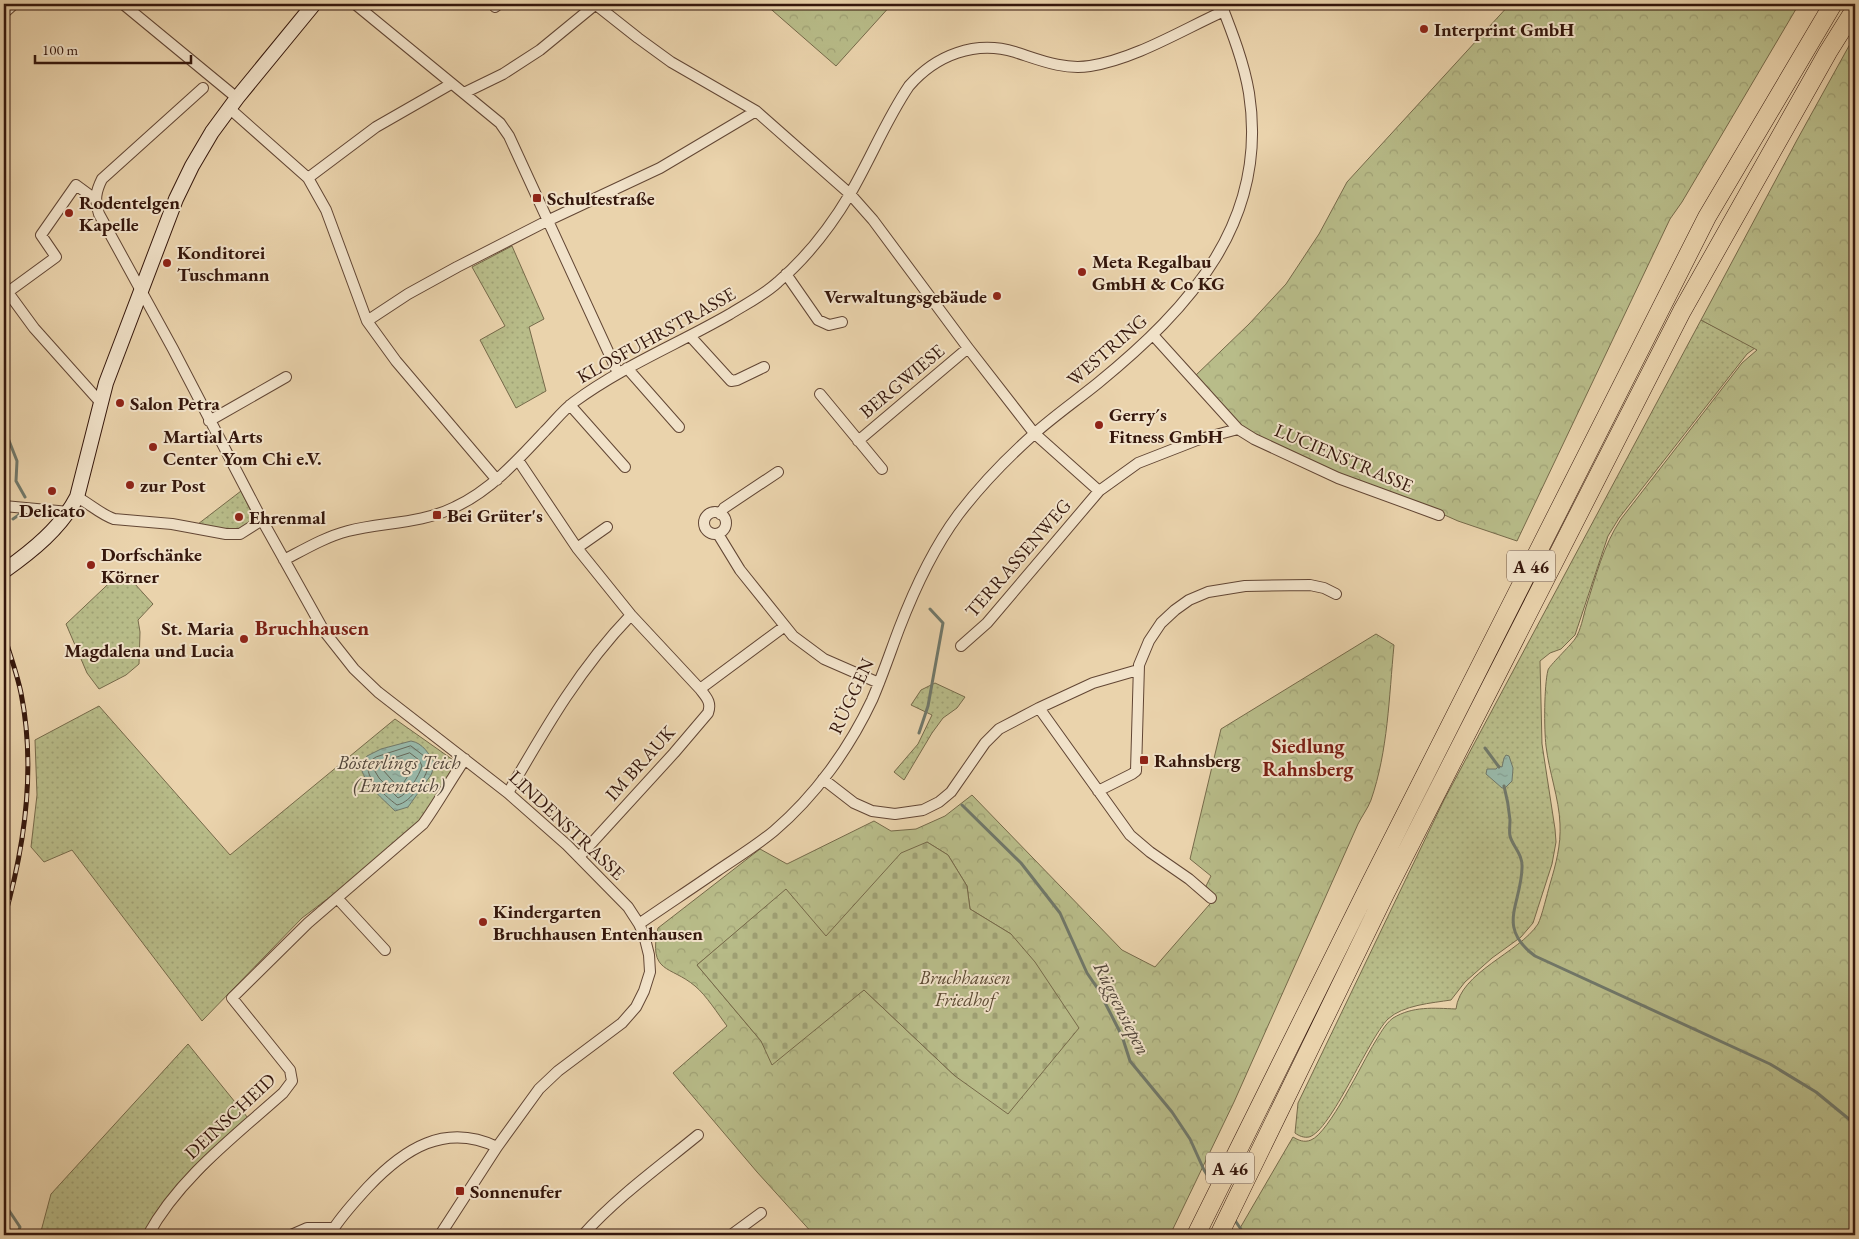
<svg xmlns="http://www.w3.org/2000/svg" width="1859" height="1239" viewBox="0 0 1859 1239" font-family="'EB Garamond',serif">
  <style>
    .grass { fill: url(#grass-dots); stroke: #766a4a }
    .forest { fill: url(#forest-crowns); stroke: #766a4a; fill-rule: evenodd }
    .cemetery { fill: url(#cemetery-stones); stroke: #766a4a }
    .water { fill: url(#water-ripples); stroke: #70786a }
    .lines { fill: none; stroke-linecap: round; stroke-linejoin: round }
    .shore { stroke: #66685a; stroke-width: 1 }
    .stream { stroke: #70786a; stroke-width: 3 }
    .street-casing { stroke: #624634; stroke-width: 12 }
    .secondary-casing { stroke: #35170c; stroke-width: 16 }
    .highway-casing { stroke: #35170c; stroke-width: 19 }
    .street { stroke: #f1e2c9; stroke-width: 10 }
    .secondary { stroke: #f1e2c9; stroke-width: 14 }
    .highway { stroke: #ead3ac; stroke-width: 18 }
    .rail-casing { stroke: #35170c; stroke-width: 5 }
    .rail { stroke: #f1e2c9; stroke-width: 3; stroke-dasharray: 9; stroke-linecap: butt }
    .poi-dot { fill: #8f2418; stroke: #f1e2c9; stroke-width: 2 }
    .labels { text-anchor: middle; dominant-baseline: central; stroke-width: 4; stroke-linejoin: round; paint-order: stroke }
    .shield { fill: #f1e2c9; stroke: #6d5445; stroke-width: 1 }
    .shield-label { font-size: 18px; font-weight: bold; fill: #35170c }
    .poi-label { font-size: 19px; font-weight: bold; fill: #35170c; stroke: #f1e2c9; text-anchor: start }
    .street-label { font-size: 19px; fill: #35170c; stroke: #f1e2c9 }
    .park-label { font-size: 19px; font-style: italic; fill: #5c4932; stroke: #f1e2c9 }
    .neighbourhood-label { font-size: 20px; font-weight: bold; fill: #7a1f14; stroke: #f1e2c9 }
    .water-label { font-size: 20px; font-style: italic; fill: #53473b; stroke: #f1e2c9 }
    .quarter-label { font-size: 21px; font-weight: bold; fill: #7a1f14; stroke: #f1e2c9 }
  </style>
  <defs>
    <pattern id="grass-dots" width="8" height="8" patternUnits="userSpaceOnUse" patternTransform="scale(1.25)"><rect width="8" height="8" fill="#b8bc89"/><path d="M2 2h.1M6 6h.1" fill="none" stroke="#9fa175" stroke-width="1.8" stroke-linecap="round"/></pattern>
    <pattern id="forest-crowns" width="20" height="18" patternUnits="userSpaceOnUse" patternTransform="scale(1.25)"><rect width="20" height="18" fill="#b8bc89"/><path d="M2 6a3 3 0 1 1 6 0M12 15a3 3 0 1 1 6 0" fill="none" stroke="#9fa175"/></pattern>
    <pattern id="cemetery-stones" width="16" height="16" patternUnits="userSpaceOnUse" patternTransform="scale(1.25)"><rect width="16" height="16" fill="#b8bc89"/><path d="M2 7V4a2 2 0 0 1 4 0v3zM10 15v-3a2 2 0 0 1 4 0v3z" fill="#9fa175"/></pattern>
    <pattern id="water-ripples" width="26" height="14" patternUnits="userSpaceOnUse" patternTransform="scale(1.25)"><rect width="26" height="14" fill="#98b8a9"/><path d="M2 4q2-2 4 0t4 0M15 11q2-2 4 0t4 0" fill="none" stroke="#849d90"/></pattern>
  </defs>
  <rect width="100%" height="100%" fill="#ead3ac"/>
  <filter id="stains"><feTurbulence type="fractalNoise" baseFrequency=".004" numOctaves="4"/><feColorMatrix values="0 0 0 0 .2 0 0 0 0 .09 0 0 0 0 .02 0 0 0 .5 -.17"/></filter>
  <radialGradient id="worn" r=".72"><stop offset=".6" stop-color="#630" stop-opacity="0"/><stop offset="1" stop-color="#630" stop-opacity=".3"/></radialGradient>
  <path class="grass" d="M512 246 544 319 529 327 546 391 516 408 480 340 505 326 472 267Z
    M1701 320 1755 348 1747 354 1619 518 1608 536 1575 635 1561 649 1550 653 1540 661 1542 744 1555 829 1556 842 1552 864 1533 923 1521 937 1492 958 1465 982 1451 1000C1432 1003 1403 1005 1388 1019 1368 1039 1331 1131 1309 1137 1304 1138 1299 1136 1295 1133L1298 1103 1444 800Z
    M241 491 255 519 235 532 198 524Z
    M122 571 125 573 153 604 138 620 140 632 139 664 126 675 99 689 87 673 66 624Z
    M935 683 965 697 957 708 943 718 932 733 904 780 894 772 918 744 932 715 911 705 921 690Z
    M99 706 230 855 395 719 456 762 412 835 302 918 202 1021 72 850 44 862 31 847 37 795 35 740Z
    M188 1044 252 1123 172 1204 150 1235H40L51 1194Z"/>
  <path class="forest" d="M765 4H892L836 66Z
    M1510 4H1799L1682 202 1670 219 1517 541 1458 521 1440 513 1316 465 1254 436 1233 418 1195 376 1249 324 1286 284 1319 234 1347 182Z
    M1855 35V1235H1236L1293 1137C1298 1140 1304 1143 1311 1140 1329 1133 1362 1063 1375 1042 1380 1034 1385 1024 1393 1018 1413 1006 1433 1008 1456 1009 1460 972 1519 953 1538 924 1542 916 1547 894 1550 884 1556 864 1561 845 1560 824 1559 798 1549 772 1546 746 1544 729 1544 686 1548 670 1549 666 1570 646 1575 639 1581 630 1583 617 1586 607 1596 576 1603 546 1621 519L1742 363 1757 350 1701 320 1797 140Z
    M1376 634 1394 645C1389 697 1388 751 1371 800 1368 808 1362 816 1358 824L1234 1102 1170 1235H814L757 1172 673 1073 727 1026C718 1014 706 995 695 986 670 965 648 974 658 928L760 849 787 864 874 821 891 831 916 829 945 816 972 795 1122 950 1155 967 1216 897 1206 886 1211 876 1190 859 1221 729ZM927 842 948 855 967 886 970 909 1011 934 955 1076 864 990 768 1053 761 1041 697 965 786 890 826 937Z"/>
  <path class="cemetery" d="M927 842 948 855 967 886 970 909 1011 934 1035 962 1079 1028 1008 1114 955 1076 864 990 772 1065 761 1041 697 965 786 889 826 936 901 853Z"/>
  <path class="water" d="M411 741C423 743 429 754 435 764L431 775 408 807 395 811C383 799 366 786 361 768L367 756 381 749Z
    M1506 755 1509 756 1513 768 1512 781 1505 788H1502L1486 774 1487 769H1496L1499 766 1502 767 1504 758Z"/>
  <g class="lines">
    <path class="shore" d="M411 746 424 756 429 765C425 779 412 802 397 805 385 796 353 769 376 757Z
      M410 753 419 760 422 766C419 776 408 794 398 798L379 778 373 768 379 763Z
      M408 761 414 765V767L402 785 398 787 383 770Z"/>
    <path class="stream" d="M4 428 17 461 16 481 25 497
      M13 519 23 512
      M919 733 928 706 943 623 930 609
      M1485 748 1499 767
      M1504 786C1507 797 1509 808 1510 820 1510 825 1509 831 1510 836 1513 847 1523 854 1522 868 1521 905 1496 927 1535 956L1770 1064 1816 1092 1855 1124
      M962 805 1021 863 1060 913 1087 973 1098 989 1122 1036 1130 1061 1172 1112 1190 1139 1204 1170 1214 1186
      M4 1203 20 1227 17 1235
      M1234 1219 1245 1235"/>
    <defs>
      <path id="street" d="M123 4 237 98
        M355 4 500 123 509 136 618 373
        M595 4 638 38 671 62 756 111 850 194 873 220 968 348 1034 433 1099 491
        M495 7 499 4
        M4 13 14 4
        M203 88 102 179C96 191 94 200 99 214L173 349 262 520 324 631 354 669 378 692 508 793 567 845 628 907 639 924 644 935 649 955 650 972 644 991 636 1007 622 1023 558 1071 539 1089 497 1147 440 1235
        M464 93 503 74 540 50 596 4
        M229 108 308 178 326 210 367 321 396 361 497 480
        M308 178 376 127 451 84
        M786 274 818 320 829 325 842 322
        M4 287 34 328 101 403
        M8 292 56 257 41 235 76 185 95 199
        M367 321 408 294 457 267 547 221 660 168 756 111
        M690 336 731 381 737 380 764 367
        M627 368 679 427
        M820 394 882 469
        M570 405 625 467
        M209 421 286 377
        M1238 429 1254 439 1338 478 1439 515
        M858 441 968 348
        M518 460 577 548 631 615 700 689C706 697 712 702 708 713L674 753 579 857
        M77 497C90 504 100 514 114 519L172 524 226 534H240L262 520
        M4 506 69 512
        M704 523a11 11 0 1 1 22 0a11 11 0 1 1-22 0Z
        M720 514 724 508 778 472
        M718 534 740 570 793 636 824 659 879 683
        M577 548 607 527
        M284 560C305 549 325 537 348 531 383 522 421 524 455 507 491 490 518 460 545 431 554 422 563 410 574 402 623 366 678 344 730 314 746 304 764 295 778 282 806 258 831 226 850 194 871 158 886 120 909 86 936 55 975 40 1015 52 1040 60 1063 70 1090 66 1135 59 1182 30 1224 11
        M961 646 987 623 1099 491 1138 463 1197 440 1238 429 1153 335
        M700 689 785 626
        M1039 708 1130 835 1150 852 1189 879 1211 898
        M823 779 854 803 872 811 895 814 923 810 939 802 951 792 985 743 999 729 1039 708 1093 683 1138 670
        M1098 791 1132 774 1136 771 1139 665 1149 641 1161 623 1175 610 1189 600 1208 592 1245 586 1310 585 1324 588 1336 594
        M508 793C545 729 579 669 631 615
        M338 899 385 950
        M639 924C665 906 691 889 717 871 736 858 756 846 774 831 815 796 849 749 872 700 882 677 890 653 899 629 914 590 932 550 958 515 980 486 1006 459 1034 434 1054 416 1077 400 1098 383 1190 308 1269 221 1249 93 1244 63 1232 32 1221 4
        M148 1235C179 1178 235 1136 283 1093L292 1081 290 1070 232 998 308 923 423 824C438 803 450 781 465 759
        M291 1235 307 1228H334C344 1213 356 1200 368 1187 404 1149 445 1122 497 1147
        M583 1235C617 1197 659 1167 698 1135
        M731 1235 761 1213"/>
      <path id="secondary" d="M4 571C32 551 61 528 77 497L106 383 176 199 192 166 212 132 237 98 314 4"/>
      <path id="highway" d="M1196 1235 1369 886 1707 217 1833 4
        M1219 1235 1385 894 1682 311 1828 52 1855 9"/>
    </defs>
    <use href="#street" class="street-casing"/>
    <use href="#secondary" class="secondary-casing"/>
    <use href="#highway" class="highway-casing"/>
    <use href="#street" class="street"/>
    <use href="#secondary" class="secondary"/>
    <use href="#highway" class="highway"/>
    <defs>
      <path id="rail" d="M4 634C9 653 17 673 21 693 36 768 25 846 4 919"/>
    </defs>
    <use href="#rail" class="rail-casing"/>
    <use href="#rail" class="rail"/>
  </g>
  <g class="poi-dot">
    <circle cx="1424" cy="29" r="5"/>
    <rect x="532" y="193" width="10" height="10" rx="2.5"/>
    <circle cx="69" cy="213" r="5"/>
    <circle cx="167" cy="263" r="5"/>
    <circle cx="1082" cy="272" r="5"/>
    <circle cx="997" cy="296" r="5"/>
    <circle cx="120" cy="403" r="5"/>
    <circle cx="1099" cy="425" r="5"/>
    <circle cx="153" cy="447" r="5"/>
    <circle cx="130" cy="485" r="5"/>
    <circle cx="52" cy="491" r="5"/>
    <rect x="432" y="510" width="10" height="10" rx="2.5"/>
    <circle cx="239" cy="517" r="5"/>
    <circle cx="91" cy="565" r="5"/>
    <circle cx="244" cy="639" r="5"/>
    <rect x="1139" y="755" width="10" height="10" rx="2.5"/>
    <circle cx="483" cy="922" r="5"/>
    <rect x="455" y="1186" width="10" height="10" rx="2.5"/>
  </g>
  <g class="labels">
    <g class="shield">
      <rect x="1507" y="550.5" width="48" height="31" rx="4"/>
      <rect x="1206" y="1152.5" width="48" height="31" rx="4"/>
    </g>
    <g class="shield-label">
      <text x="1531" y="566">A 46</text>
      <text x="1230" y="1168">A 46</text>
    </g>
    <g class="poi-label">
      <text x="1434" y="29">Interprint GmbH</text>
      <text x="547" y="198">Schultestraße</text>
      <text x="79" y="202">Rodentelgen<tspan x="79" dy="22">Kapelle</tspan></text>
      <text x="177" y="252">Konditorei<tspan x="177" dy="22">Tuschmann</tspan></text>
      <text x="1092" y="261">Meta Regalbau<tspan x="1092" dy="22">GmbH &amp; Co KG</tspan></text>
      <text x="987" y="296" text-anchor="end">Verwaltungsgebäude</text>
      <text x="130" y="403">Salon Petra</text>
      <text x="1109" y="414">Gerry´s<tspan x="1109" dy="22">Fitness GmbH</tspan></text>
      <text x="163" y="436">Martial Arts<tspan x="163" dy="22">Center Yom Chi e.V.</tspan></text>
      <text x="140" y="485">zur Post</text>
      <text x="52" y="510" text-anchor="middle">Delicato</text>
      <text x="447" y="515">Bei Grüter's</text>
      <text x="249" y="517">Ehrenmal</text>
      <text x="101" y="554">Dorfschänke<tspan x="101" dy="22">Körner</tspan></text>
      <text x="234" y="628" text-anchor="end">St. Maria<tspan x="234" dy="22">Magdalena und Lucia</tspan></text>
      <text x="1154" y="760">Rahnsberg</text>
      <text x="493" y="911">Kindergarten<tspan x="493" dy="22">Bruchhausen Entenhausen</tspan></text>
      <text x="470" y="1191">Sonnenufer</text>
    </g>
    <g class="street-label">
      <text transform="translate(656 335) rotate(-29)">KLOSFUHRSTRASSE</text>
      <text transform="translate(1107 350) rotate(-41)">WESTRING</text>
      <text transform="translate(902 381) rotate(-40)">BERGWIESE</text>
      <text transform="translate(1344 458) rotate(23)">LUCIENSTRASSE</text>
      <text transform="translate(1018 558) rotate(-49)">TERRASSENWEG</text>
      <text transform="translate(851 696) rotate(-65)">RÜGGEN</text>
      <text transform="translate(640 763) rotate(-48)">IM BRAUK</text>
      <text transform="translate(567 825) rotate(43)">LINDENSTRASSE</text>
      <text transform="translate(230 1116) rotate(-43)">DEINSCHEID</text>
    </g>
    <g class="park-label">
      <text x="965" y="977">Bruchhausen<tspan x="965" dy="22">Friedhof</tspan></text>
    </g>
    <g class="neighbourhood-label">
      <text x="1308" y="746">Siedlung<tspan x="1308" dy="23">Rahnsberg</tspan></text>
    </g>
    <g class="water-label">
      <text x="399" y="762">Bösterlings Teich<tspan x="399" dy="23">(Ententeich)</tspan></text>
      <text transform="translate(1122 1008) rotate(63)">Rüggensiepen</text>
    </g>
    <g class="quarter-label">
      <text x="312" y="627">Bruchhausen</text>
    </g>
  </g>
  <rect width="1859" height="1239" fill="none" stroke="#ead3ac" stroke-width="20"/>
  <rect x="5" y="5" width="1849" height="1229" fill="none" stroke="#35170c" stroke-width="2.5"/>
  <rect x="10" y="10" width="1839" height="1219" fill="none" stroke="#35170c"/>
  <path d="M35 55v8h156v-8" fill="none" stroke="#35170c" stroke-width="2.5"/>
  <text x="42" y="55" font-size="15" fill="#35170c" stroke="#f1e2c9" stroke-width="4" paint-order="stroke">100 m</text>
  <rect width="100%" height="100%" filter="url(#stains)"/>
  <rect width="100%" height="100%" fill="url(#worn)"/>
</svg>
